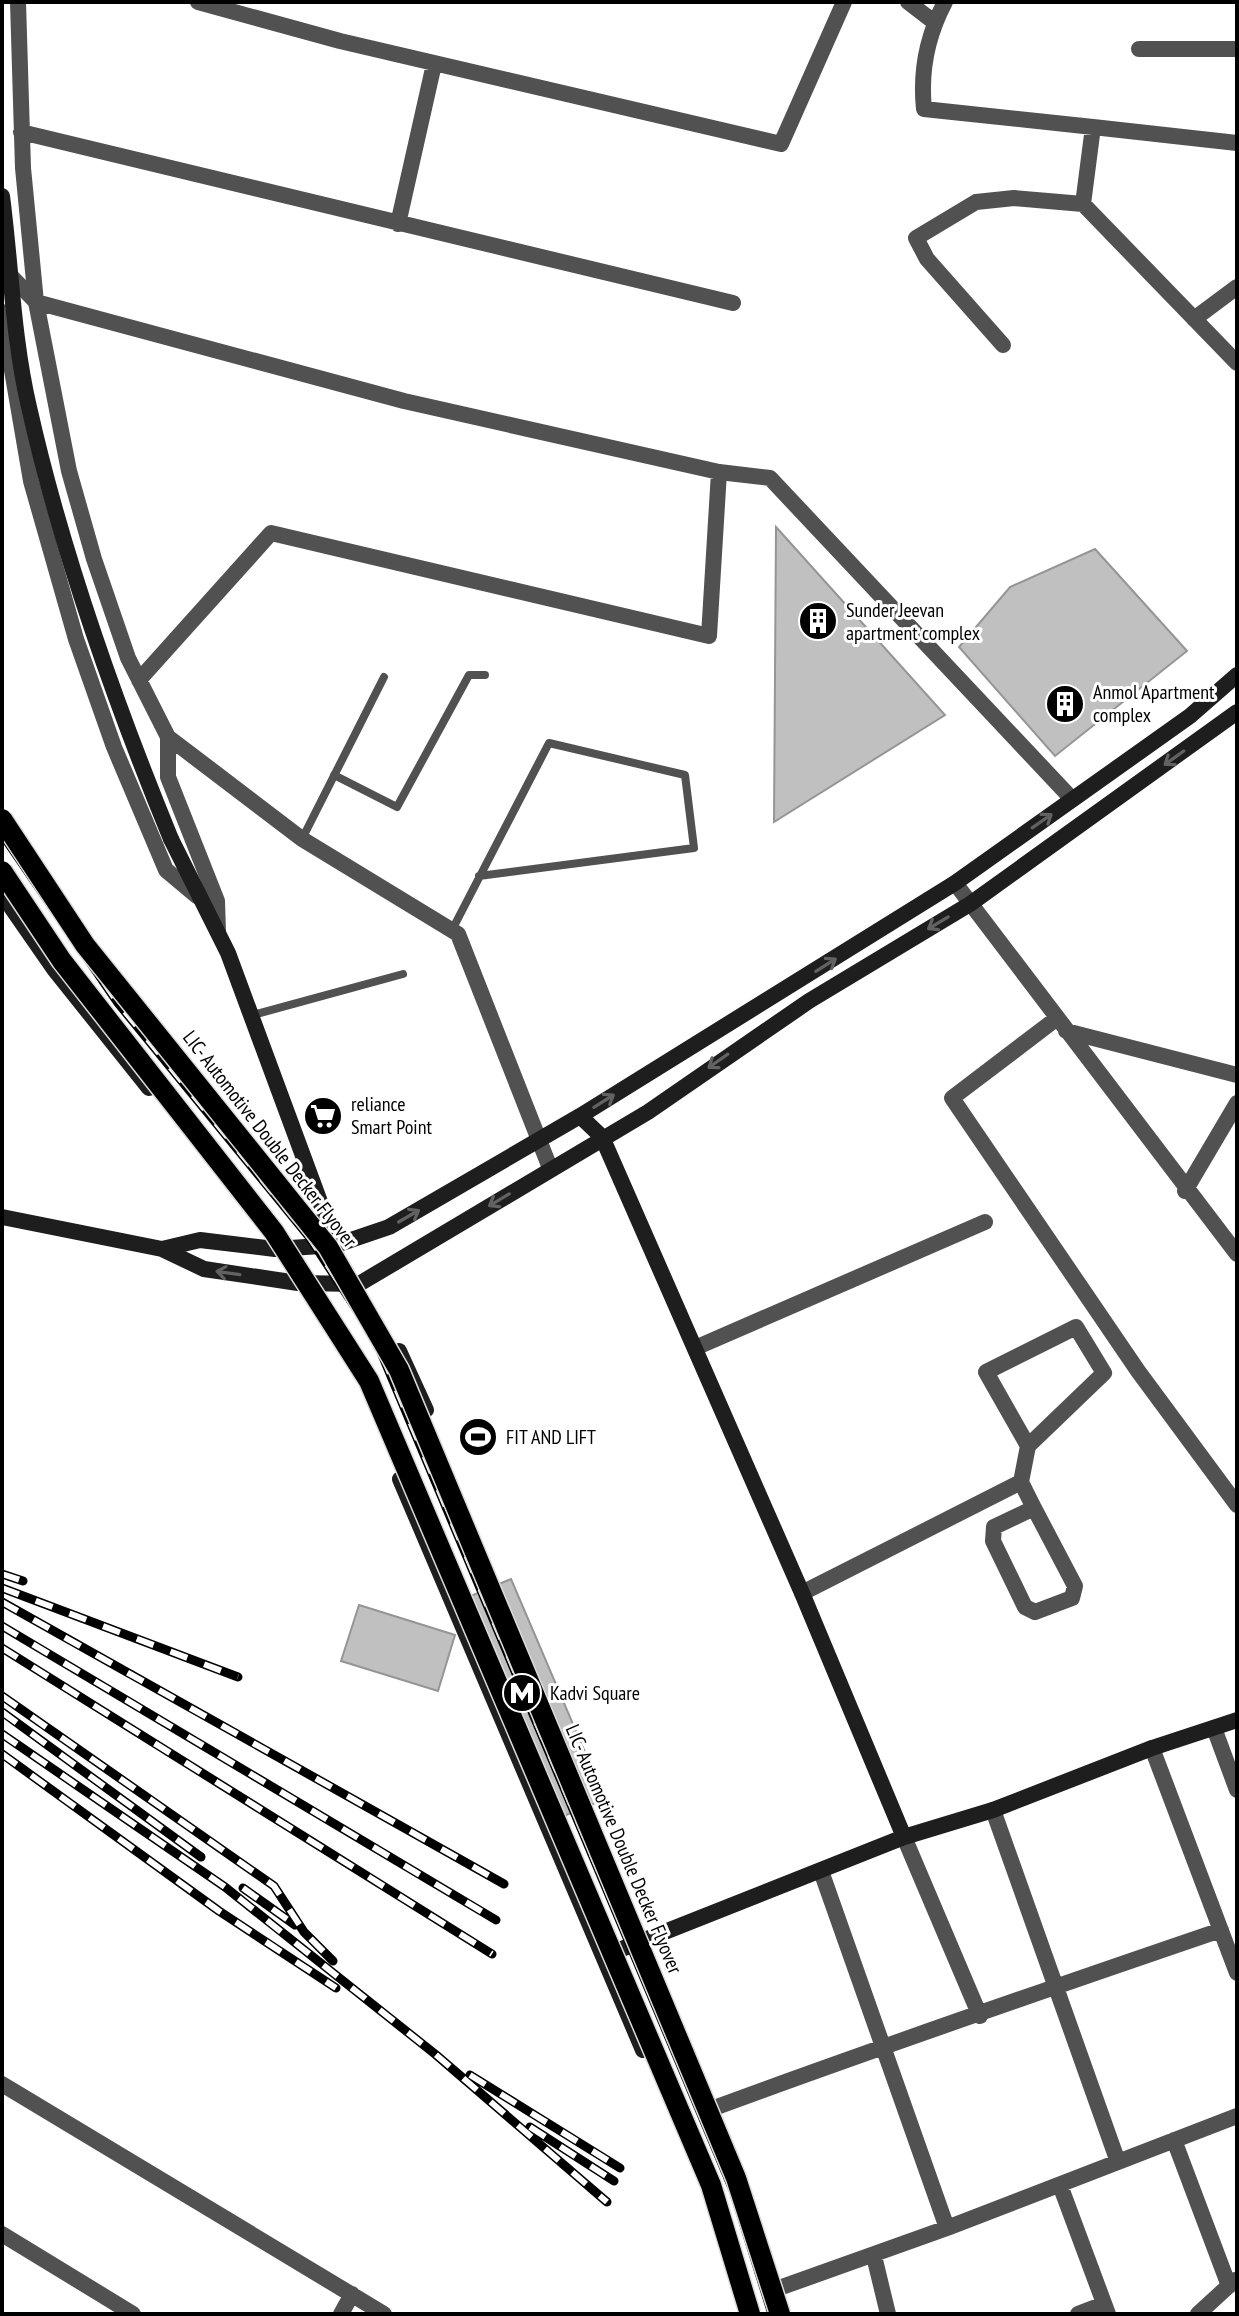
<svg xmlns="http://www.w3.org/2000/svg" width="1239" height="2316" viewBox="0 0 1239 2316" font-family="'PT Sans Narrow',sans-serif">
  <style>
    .building { fill: #c0c0c0; stroke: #959595; stroke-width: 2 }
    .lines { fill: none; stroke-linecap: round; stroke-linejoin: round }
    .lane { stroke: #515151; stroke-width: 8 }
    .street { stroke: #515151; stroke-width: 16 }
    .secondary { stroke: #1e1e1e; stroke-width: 16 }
    .rail-casing { stroke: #000; stroke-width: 9 }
    .rail { stroke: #fff; stroke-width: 6; stroke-dasharray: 18; stroke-linecap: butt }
    .primary-bridge-casing { stroke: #dbdbdb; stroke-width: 23; stroke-linecap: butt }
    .secondary-bridge { stroke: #1e1e1e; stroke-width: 16 }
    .primary-bridge { stroke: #000; stroke-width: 20 }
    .oneway { stroke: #626262 }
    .labels { text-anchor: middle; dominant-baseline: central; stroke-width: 6; stroke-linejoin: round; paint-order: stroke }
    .poi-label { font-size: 20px; fill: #000; stroke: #fff; text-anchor: start }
    .street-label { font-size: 20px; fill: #000; stroke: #fff }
  </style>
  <rect width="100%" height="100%" fill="#fff"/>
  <path class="building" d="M776 527 945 715 774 822Z
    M1095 549 1187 651 1055 756 959 647 1010 587Z
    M511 1579 605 1799 547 1823 454 1603Z
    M359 1605 455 1635 438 1691 341 1661Z"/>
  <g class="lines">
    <path class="lane" d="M334 775 397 807 469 675H485
      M302 839 384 677
      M452 930 549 743 685 775 694 848 479 876
      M253 1015 403 974"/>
    <path class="street" d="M18 2 23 168 36 302 69 471 94 559 128 658 168 737V777L217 901 218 932
      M198 2 340 41 781 144 844 2
      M908 2 934 22
      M945 2C927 36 920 71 924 109L1093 127 1083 204 1237 363
      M1139 49H1237
      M1093 127 1237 143
      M21 132 733 303
      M398 224 434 64
      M6 271 36 302 404 401 719 472 770 478 1072 799
      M2 312 31 481 76 639 114 747 166 870 197 896
      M1194 319 1237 287
      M1003 345 927 259 916 238 976 202 1014 198 1083 204
      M139 680 271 533 709 636 719 472
      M168 737 302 839 458 934 550 1168
      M955 883 1237 1254
      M1056 1019 952 1098 1138 1371 1237 1505
      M1066 1031 1237 1075
      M1185 1191 1237 1103
      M695 1348 985 1222
      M1028 1446 1104 1373 1076 1327 986 1372 1028 1446 1021 1482 1034 1508 994 1527 993 1541 1025 1607 1035 1612 1072 1598 1075 1586 1034 1508
      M802 1593 1021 1482
      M1214 1728 1237 1790
      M1152 1748 1237 1973
      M993 1810 1118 2162
      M904 1837 980 2016
      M821 1871 947 2228
      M2 2084 384 2314
      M714 2108C882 2046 1051 1988 1221 1930
      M1174 2140 1229 2286
      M1060 2185 1108 2314
      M2 2234 133 2314
      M874 2256 888 2314
      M779 2288 947 2228 1237 2116
      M341 2314 352 2294
      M1078 2314 1104 2304
      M1198 2314 1235 2280"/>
    <path class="secondary" d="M171 839 228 953 336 1245
      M2 894 54 969 149 1088
      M580 1116 602 1137 802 1593 904 1837
      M2 1217 162 1249 204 1269 298 1283 359 1284 648 1112 809 1001 970 904 1237 712
      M162 1249 200 1240 275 1249 336 1245 389 1227 580 1116 955 883 1190 716 1237 675
      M399 1351 426 1410
      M400 1479 643 2050
      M604 1956 904 1837 993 1810 1152 1748 1237 1720"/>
    <defs>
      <path id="rail" d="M2 834 118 1003 310 1238 375 1338 733 2190 772 2314
        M2 1574 23 1581
        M2 1588 238 1677
        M2 1602 504 1884
        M2 1626 496 1920
        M2 1648 492 1954
        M2 1696 274 1886 304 1932 333 1961
        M2 1712 201 1857
        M2 1734 225 1887 435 2054 607 2202
        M2 1754 219 1911 336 1988
        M243 1888 295 1925
        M470 2075 620 2168
        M530 2127 614 2181"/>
    </defs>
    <use href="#rail" class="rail-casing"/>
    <use href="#rail" class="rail"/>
    <defs>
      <path id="primary-bridge" d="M2 819 85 945 328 1247 399 1370 736 2178 780 2314
        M2 871 62 961 274 1232 369 1381 711 2185 750 2314"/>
    </defs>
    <use href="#primary-bridge" class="primary-bridge-casing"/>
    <path class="secondary-bridge" d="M2 196C11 265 13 339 29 407 62 554 114 700 171 839"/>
    <use href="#primary-bridge" class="primary-bridge"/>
  </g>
  <defs><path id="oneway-shaft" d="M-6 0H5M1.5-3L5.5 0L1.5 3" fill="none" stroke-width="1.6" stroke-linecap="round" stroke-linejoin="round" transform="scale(2)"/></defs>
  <g class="oneway">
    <use href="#oneway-shaft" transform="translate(1174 758) rotate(144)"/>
    <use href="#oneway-shaft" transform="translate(1042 821) rotate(-35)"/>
    <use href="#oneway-shaft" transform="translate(938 923) rotate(149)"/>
    <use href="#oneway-shaft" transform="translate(826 965) rotate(-32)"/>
    <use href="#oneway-shaft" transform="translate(718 1061) rotate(145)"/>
    <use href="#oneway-shaft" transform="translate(604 1101) rotate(-32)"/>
    <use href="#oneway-shaft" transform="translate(499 1200) rotate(149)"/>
    <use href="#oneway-shaft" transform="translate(409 1216) rotate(-30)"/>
    <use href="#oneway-shaft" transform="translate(228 1273) rotate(-172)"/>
  </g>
  <defs>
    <symbol id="building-disc" viewBox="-11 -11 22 22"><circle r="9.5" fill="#000" stroke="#fff"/><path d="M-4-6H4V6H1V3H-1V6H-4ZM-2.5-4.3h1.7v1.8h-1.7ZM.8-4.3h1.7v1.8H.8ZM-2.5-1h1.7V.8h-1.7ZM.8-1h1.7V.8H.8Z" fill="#fff"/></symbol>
    <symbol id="supermarket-disc" viewBox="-11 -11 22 22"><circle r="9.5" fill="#000" stroke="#fff"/><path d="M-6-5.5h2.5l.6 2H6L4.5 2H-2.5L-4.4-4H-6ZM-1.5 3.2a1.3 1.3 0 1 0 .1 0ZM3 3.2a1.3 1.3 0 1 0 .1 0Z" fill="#fff"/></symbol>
    <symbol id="stadium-disc" viewBox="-11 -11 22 22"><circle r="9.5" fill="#000" stroke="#fff"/><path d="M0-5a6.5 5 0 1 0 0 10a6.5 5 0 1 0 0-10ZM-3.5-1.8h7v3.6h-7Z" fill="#fff"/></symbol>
    <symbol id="metro-disc" viewBox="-11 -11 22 22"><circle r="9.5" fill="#000" stroke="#fff"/><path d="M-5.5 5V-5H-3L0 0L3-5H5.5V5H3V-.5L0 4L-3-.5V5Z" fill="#fff"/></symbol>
  </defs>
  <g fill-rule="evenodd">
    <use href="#building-disc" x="796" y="599" width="44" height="44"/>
    <use href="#building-disc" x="1043" y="682" width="44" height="44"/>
    <use href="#supermarket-disc" x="301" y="1094" width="44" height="44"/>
    <use href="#stadium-disc" x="456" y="1415" width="44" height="44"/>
    <use href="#metro-disc" x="500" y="1671" width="44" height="44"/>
  </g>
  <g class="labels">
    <g class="poi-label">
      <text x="846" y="610">Sunder Jeevan<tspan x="846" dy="23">apartment complex</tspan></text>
      <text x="1093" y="692">Anmol Apartment<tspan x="1093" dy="23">complex</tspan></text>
      <text x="351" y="1104">reliance<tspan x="351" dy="23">Smart Point</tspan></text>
      <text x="506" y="1437">FIT AND LIFT</text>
      <text x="550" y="1693">Kadvi Square</text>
    </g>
    <g class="street-label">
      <text transform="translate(270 1139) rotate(52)">LIC- Automotive Double Decker Flyover</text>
      <text transform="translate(624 1849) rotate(67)">LIC- Automotive Double Decker Flyover</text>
    </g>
  </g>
  <rect width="1239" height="2316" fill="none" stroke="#000000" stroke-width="8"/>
</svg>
